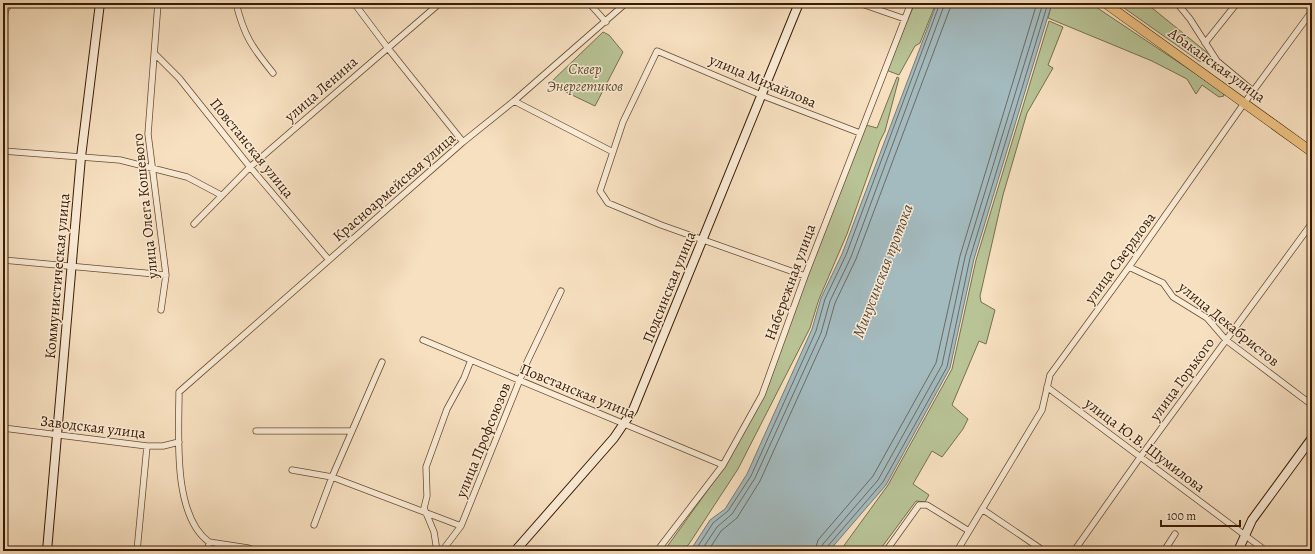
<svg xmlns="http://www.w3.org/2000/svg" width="1315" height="554" viewBox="0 0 1315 554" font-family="Alegreya,serif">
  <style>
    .green { fill: #b8c396; stroke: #786f4c }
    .water { fill: #a3babe; stroke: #797a72 }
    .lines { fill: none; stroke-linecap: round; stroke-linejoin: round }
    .shore { stroke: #6e6a60; stroke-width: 1 }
    .street-casing { stroke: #684c31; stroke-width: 7 }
    .secondary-casing { stroke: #391b01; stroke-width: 10 }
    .primary-casing { stroke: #391b01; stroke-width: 10 }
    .street { stroke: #faebd6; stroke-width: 5.5 }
    .secondary { stroke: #faebd6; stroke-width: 8 }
    .primary { stroke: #ecc080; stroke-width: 9 }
    .labels { text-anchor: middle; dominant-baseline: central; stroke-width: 3; stroke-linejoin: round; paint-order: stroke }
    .street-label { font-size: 15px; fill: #391b01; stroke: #faebd6 }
    .park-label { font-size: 15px; font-style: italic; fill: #5f4d2e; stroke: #faebd6 }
    .water-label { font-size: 16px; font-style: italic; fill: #594b3a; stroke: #faebd6 }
  </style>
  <rect width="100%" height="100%" fill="#f7e0c0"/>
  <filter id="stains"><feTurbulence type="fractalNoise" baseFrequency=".005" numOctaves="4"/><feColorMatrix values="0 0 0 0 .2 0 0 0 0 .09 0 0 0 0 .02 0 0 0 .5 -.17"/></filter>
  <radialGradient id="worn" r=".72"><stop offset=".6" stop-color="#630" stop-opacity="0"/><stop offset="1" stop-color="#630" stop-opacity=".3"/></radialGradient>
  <path class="green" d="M915 3H936L920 43 915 46 899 75 886 70Z
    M1052 3H1090L1223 92 1224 96 1219 97 1202 85 1196 94 1187 79 1152 61 1048 18Z
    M1117 3H1146L1210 55 1207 63 1199 61Z
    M1049 21 1063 27 1048 65 1053 68 1027 113 1003 195 980 296 981 302 995 310 986 344 979 341 952 405 968 419 963 429 942 457 932 451 913 484 929 495 925 502 916 501 879 551H840L888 485 952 369 976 260Z
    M603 32 609 35 623 52 595 106 549 84Z
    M897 77 899 78 885 131 880 141 847 234 819 299 810 328 738 469 689 544 682 551H664L725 466 764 395 807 276 866 125 877 128Z"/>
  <path class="water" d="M937 3H1052L974 259 950 368 886 485 829 551H690L710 520 725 509 747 474 812 329 821 298 842 254Z"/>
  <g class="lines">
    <path class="shore" d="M695 551 713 523 728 511 751 476 816 331 825 299 846 255 940 3
      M701 551 717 527 732 514 755 478 821 333 830 301 851 257 945 3
      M708 551 721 531 737 518 760 481 826 335 835 303 856 259 952 3
      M815 551 818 540 873 476 936 363 960 256 1037 3
      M821 551 823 544 878 480 942 365 965 257 1043 3
      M826 551 827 547 883 482 947 367 970 258 1048 3"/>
    <defs>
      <path id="street" d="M145 3 158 5 163 3
        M158 3 148 134 166 275 161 310
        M236 3C244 36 252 47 273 73
        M354 3 387 47 463 142
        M589 3 606 22
        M859 3 905 19
        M1177 3 1190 19 1217 61 1253 91
        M3 30 5 11 10 3
        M1205 43 1237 3
        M155 54 179 78 250 167 329 260
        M514 101 613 152
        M3 151 120 160 187 177 221 195
        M194 224 250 167 440 3
        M3 260 166 275
        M1129 267 1163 283 1173 297 1207 318 1226 340 1312 405
        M805 276 661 225 608 203 600 191 623 122 657 51 761 95 860 133
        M423 340 723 465
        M1047 387 1266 551
        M3 428 147 446H163L179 442
        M256 431H352
        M292 470 332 477 461 526
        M982 509 1044 551
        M314 525 332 477 382 362
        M137 551 147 446
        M208 551 209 542
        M255 551 248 548 209 542C172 515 179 433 179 392L463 142 514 101 626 3
        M437 551 434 532 424 508 427 496 426 467 447 409 464 378 471 360
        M442 551 461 526 527 362 561 291
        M657 551 723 465 762 395 805 276 911 3
        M886 551 919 505H927L969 531
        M957 551 1042 410 1050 375 1129 267 1245 102 1312 11
        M1074 551 1141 456 1312 223
        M1164 551 1175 534"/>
      <path id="secondary" d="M47 551 81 157 100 3
        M515 551 614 438 633 410 799 3
        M1238 551 1252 520 1312 438"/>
      <path id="primary" d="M1105 3 1312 152"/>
    </defs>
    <use href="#street" class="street-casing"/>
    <use href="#secondary" class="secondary-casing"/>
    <use href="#primary" class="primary-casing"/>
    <use href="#street" class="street"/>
    <use href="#secondary" class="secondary"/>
    <use href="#primary" class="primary"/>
  </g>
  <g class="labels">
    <g class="street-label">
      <text transform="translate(1217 65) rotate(36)">Абаканская улица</text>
      <text transform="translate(763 81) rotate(23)">улица Михайлова</text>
      <text transform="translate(321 89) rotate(-41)">улица Ленина</text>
      <text transform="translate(252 148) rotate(51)">Повстанская улица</text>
      <text transform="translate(394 187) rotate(-41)">Красноармейская улица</text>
      <text transform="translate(145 206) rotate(-96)">улица Олега Кошевого</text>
      <text transform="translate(1120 258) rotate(-54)">улица Свердлова</text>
      <text transform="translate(57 276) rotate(-85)">Коммунистическая улица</text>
      <text transform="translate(790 282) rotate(-70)">Набережная улица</text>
      <text transform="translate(669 287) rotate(-68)">Подсинская улица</text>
      <text transform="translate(1229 324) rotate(39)">улица Декабристов</text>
      <text transform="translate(1182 379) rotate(-54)">улица Горького</text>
      <text transform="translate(578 391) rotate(22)">Повстанская улица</text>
      <text transform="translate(93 427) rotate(7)">Заводская улица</text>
      <text transform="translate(483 440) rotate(-68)">улица Профсоюзов</text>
      <text transform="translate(1145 445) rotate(37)">улица Ю.В. Шумилова</text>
    </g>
    <g class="park-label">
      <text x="585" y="69">Сквер<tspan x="585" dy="17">Энергетиков</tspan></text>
    </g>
    <g class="water-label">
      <text transform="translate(883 271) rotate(-69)">Минусинская протока</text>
    </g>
  </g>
  <rect width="1315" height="554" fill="none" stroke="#f7e0c0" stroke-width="16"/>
  <rect x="4" y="4" width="1307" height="546" fill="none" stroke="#391b01" stroke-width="2"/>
  <rect x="8" y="8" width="1299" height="538" fill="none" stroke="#391b01"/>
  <path d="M1161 520v6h79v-6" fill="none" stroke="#391b01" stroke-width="2"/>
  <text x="1167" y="520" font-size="12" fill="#391b01" stroke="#faebd6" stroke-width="3" paint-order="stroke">100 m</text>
  <rect width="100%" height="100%" filter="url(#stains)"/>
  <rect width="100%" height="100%" fill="url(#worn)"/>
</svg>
